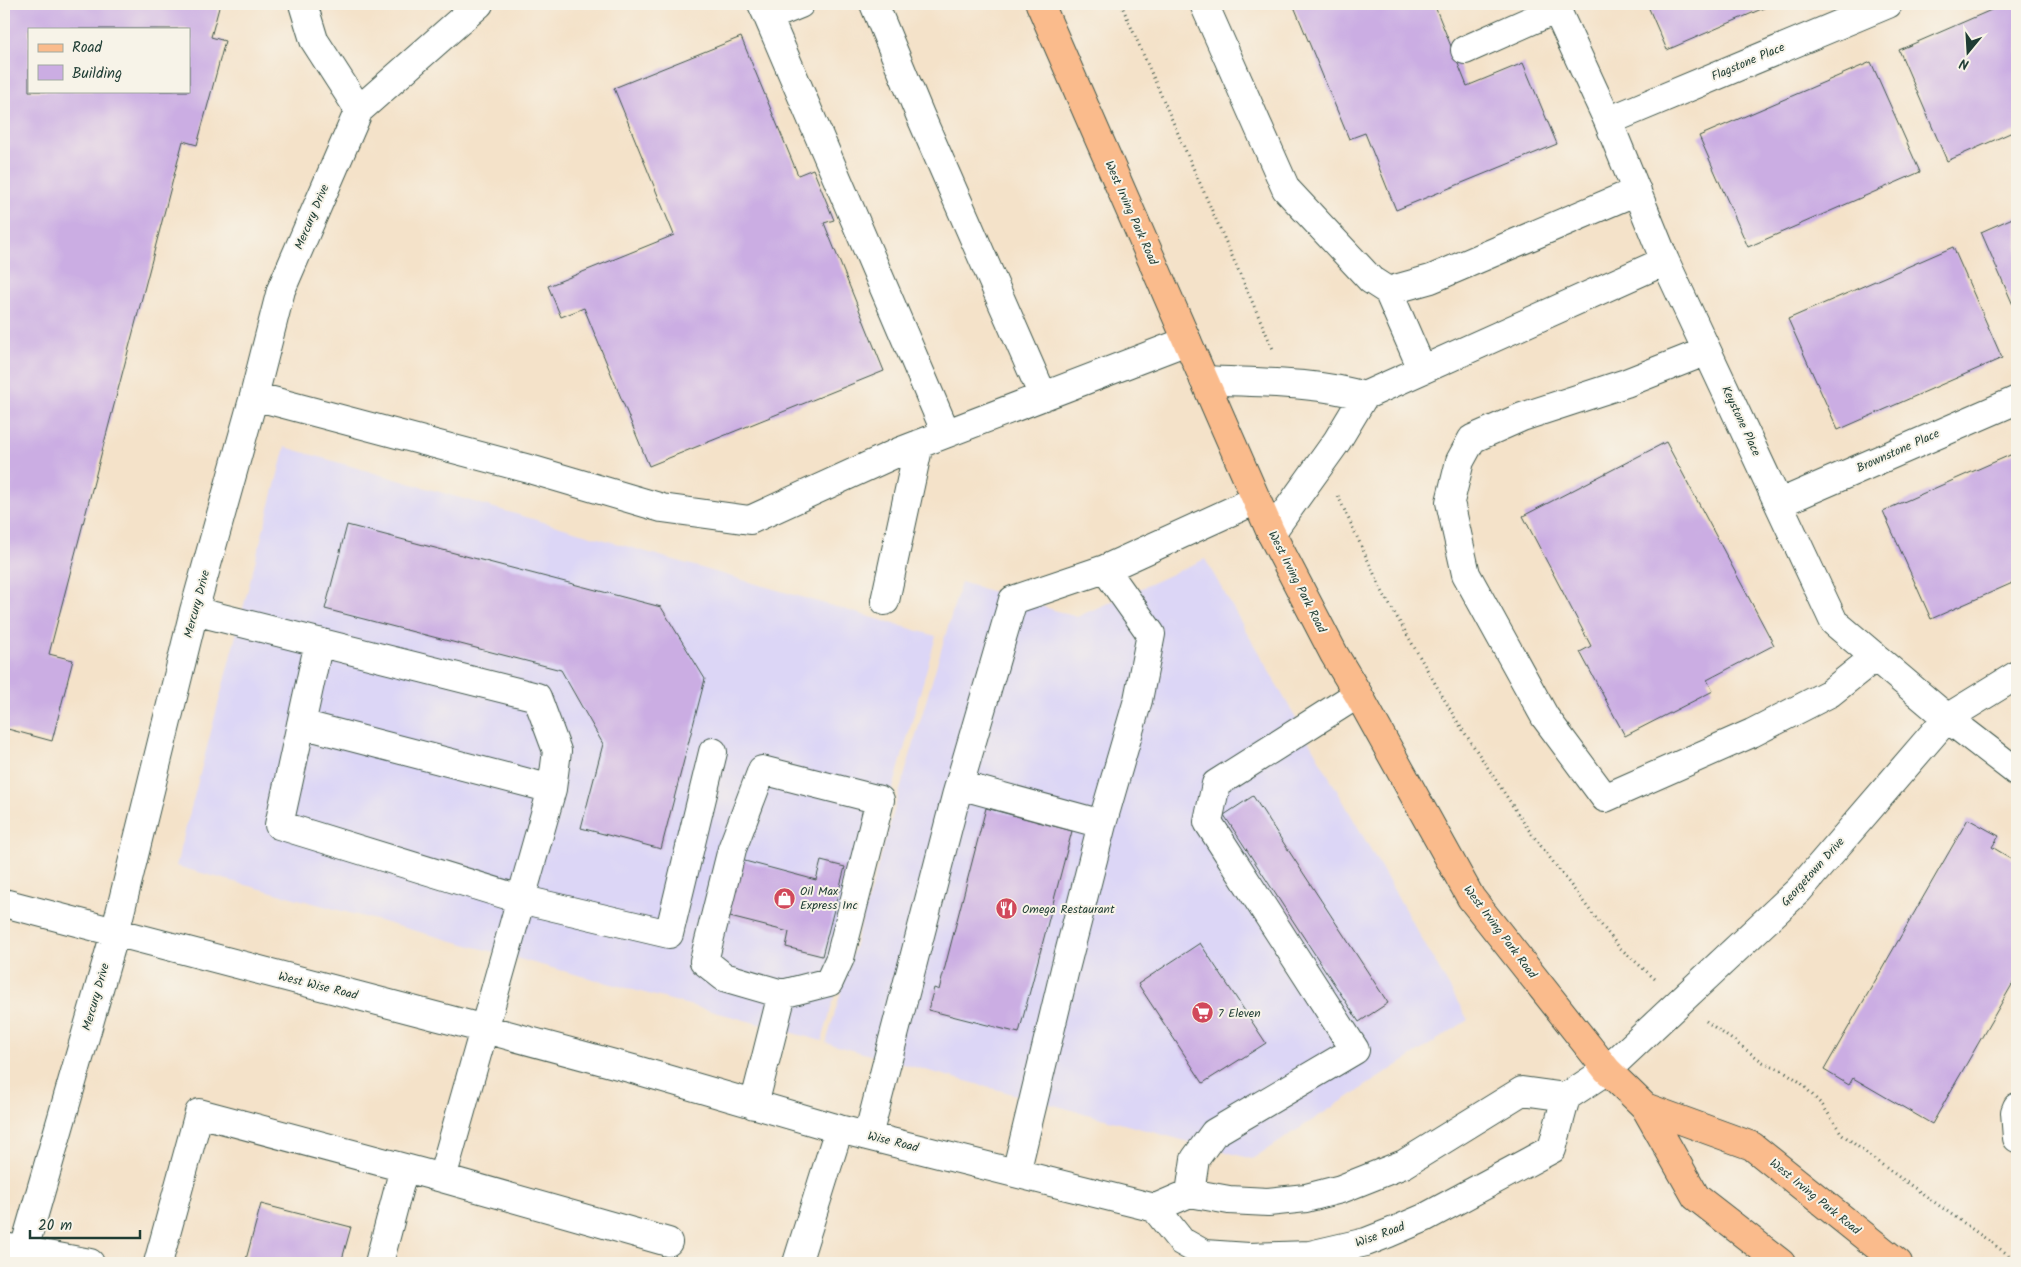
<svg xmlns="http://www.w3.org/2000/svg" width="2021" height="1267" viewBox="0 0 2021 1267" font-family="Kalam,sans-serif">
  <style>
    .built { fill: #dcd6f6 }
    .building { fill: #cbade3; fill-rule: evenodd }
    .lines { fill: none; stroke-linecap: round; stroke-linejoin: round }
    .minor-casing { stroke: #3f564a; stroke-width: 30 }
    .major-casing { stroke: #3f564a; stroke-width: 30 }
    .path { stroke: #3f564a; stroke-width: 3; stroke-dasharray: 1 4; stroke-linecap: butt }
    .minor { stroke: #fff; stroke-width: 28 }
    .major { stroke: #fabb8c; stroke-width: 28 }
    .labels { text-anchor: middle; dominant-baseline: central; stroke-width: 4; stroke-linejoin: round; paint-order: stroke }
    .street-label { font-size: 12px; fill: #1f3d34; stroke: #f7f3e8 }
    .poi-label { font-size: 12px; fill: #1f3d34; stroke: #f7f3e8; text-anchor: start }
  </style>
  <rect width="100%" height="100%" fill="#f7f3e8"/>
  <filter id="ink" filterUnits="userSpaceOnUse"><feTurbulence type="fractalNoise" baseFrequency=".02" numOctaves="2"/><feDisplacementMap in="SourceGraphic" scale="10" xChannelSelector="R" yChannelSelector="G"/><feConvolveMatrix kernelMatrix="1 2 1 2 8 2 1 2 1" color-interpolation-filters="sRGB"/></filter>
  <filter id="wash" filterUnits="userSpaceOnUse"><feTurbulence type="fractalNoise" baseFrequency=".0096" numOctaves="4" result="noise"/><feDisplacementMap in="SourceGraphic" scale="20" xChannelSelector="R" yChannelSelector="G"/><feGaussianBlur stdDeviation="1.12" result="paint"/><feColorMatrix in="noise" values="0 0 0 0 0 0 0 0 0 0 0 0 0 0 0 0 0 1.4 0 .05"/><feComposite in="paint" operator="in"/></filter>
  <g filter="url(#wash)">
    <rect width="100%" height="100%" fill="#f4e2c9"/>
    <path class="built" d="M285 447 936 636 822 1041 176 866Z
      M1205 559 1468 1020 1252 1159 826 1043 961 582 1077 617Z"/>
    <g id="blocks">
      <path class="building" d="M4 4H220L211 37 225 41 197 145 183 141 49 654 73 660 52 741 4 728ZM29 29H189V91H29Z
        M1293 4H1434L1467 86 1523 63 1557 144 1396 210 1365 133 1349 139Z
        M1647 4H1773L1667 50Z
        M2005 4H2017V130L1947 161 1899 50Z
        M741 37 798 175 813 169 834 220 824 223 884 371 649 466 584 308 561 317 548 286 674 235 614 88Z
        M1871 62 1920 172 1748 247 1699 136Z
        M2017 216V314L1981 232Z
        M1953 247 2002 358 1838 430 1788 319Z
        M1666 442 1774 645 1707 680 1713 691 1625 736 1580 652 1591 646 1523 516Z
        M2017 452V581L1931 619 1883 511Z
        M347 525 661 607 705 679 661 849 581 828 603 744 561 670 325 609Z
        M1253 796 1388 1003 1359 1022 1224 815Z
        M986 808 1072 831 1019 1033 928 1010 934 988 939 990Z
        M1968 819 1999 836 1992 847 2017 862V976L1932 1124 1853 1078 1849 1085 1824 1070Z
        M741 860 816 880 821 861 845 867 822 956 786 947 789 932 726 916Z
        M1200 943 1266 1043 1203 1083 1138 984Z
        M261 1204 351 1227 341 1263H245Z"/>
    </g>
  </g>
  <g filter="url(#ink)">
    <use href="#blocks" fill-opacity="0" stroke="#3f564a" stroke-width="1"/>
    <g class="lines">
      <defs>
        <path id="minor" d="M303 4 314 40 359 110
          M762 4 768 17 800 4
          M874 4 920 115 1043 396
          M1204 4 1286 189 1371 280 1388 291 1431 279 1637 191
          M1554 4 1608 121 1665 261 1834 622 1947 718 2017 772
          M768 17 946 433
          M1465 50 1557 9
          M1608 121 1888 4
          M1388 291 1422 369
          M1707 351 1626 383 1522 417 1472 439 1460 461 1450 502 1466 574 1545 717 1605 798 1752 733 1830 693 1875 657
          M1204 380C1257 383 1313 381 1364 396
          M254 396 533 470 662 508 750 520 901 451 1187 341
          M1780 503 2017 400
          M1271 533 1337 441 1364 396 1665 261
          M885 601 919 444
          M319 642 279 825 520 899 669 934 713 752
          M301 724 552 789
          M959 785 1102 824
          M4 903 485 1029 633 1069 839 1129 1155 1208 1181 1241 1204 1254 1249 1257 1310 1255 1366 1242 1389 1233 1424 1218 1552 1149 1566 1097
          M754 1105 782 994 829 982 840 958 880 800 762 770 732 849 704 961 724 977 782 994
          M2017 1107 2015 1112 2017 1138
          M868 1136 956 796 1013 600 1105 569 1256 500
          M1016 1173 1065 969 1102 824 1138 700 1151 634 1105 569
          M442 1178 668 1242
          M1190 1193 1195 1159 1214 1133 1355 1050 1208 822 1216 784 1358 694
          M1155 1208 1190 1193 1229 1200 1268 1202 1306 1198 1341 1189 1404 1164 1522 1091 1566 1097 1607 1070 1799 890 1947 718 2017 675
          M4 1247 90 1263
          M20 1263 115 933 194 611 254 396 281 290 359 110 479 4
          M158 1263 199 1113 442 1178 552 789 557 751 537 697 194 611
          M379 1263 404 1168
          M797 1263 839 1129"/>
        <path id="major" d="M1040 4 1271 533 1334 654 1358 694 1471 898 1607 1070 1645 1107 1696 1197 1781 1263
          M1645 1107 1752 1146 1898 1263"/>
      </defs>
      <use href="#minor" class="minor-casing"/>
      <use href="#major" class="major-casing"/>
      <path class="path" d="M1121 4 1273 349
        M1338 496 1383 593 1455 718 1528 829 1595 917 1619 947 1655 979
        M1706 1021 1763 1062 1784 1071 1800 1082 1823 1106 1842 1134 1871 1157 2017 1261"/>
      <use href="#minor" class="minor"/>
      <use href="#major" class="major"/>
    </g>
  </g>
  <defs>
    <symbol id="shop-disc" viewBox="-11 -11 22 22"><circle r="9.5" fill="#d1495b" stroke="#f7f3e8"/><path d="M-5-2.5h2.3a2.7 3.5 0 0 1 5.4 0H5L5.5 6h-11ZM-1.5-2.5h3a1.5 2.3 0 0 0-3 0Z" fill="#fff"/></symbol>
    <symbol id="restaurant-disc" viewBox="-11 -11 22 22"><circle r="9.5" fill="#d1495b" stroke="#f7f3e8"/><path d="M-5-6h1v4h1v-4h1v4h1v-4h1v5L-1.5 .5V6h-2V.5L-5-1ZM5-6V6H3V1.5H1.5Q1.5-4 5-6Z" fill="#fff"/></symbol>
    <symbol id="supermarket-disc" viewBox="-11 -11 22 22"><circle r="9.5" fill="#d1495b" stroke="#f7f3e8"/><path d="M-6-5.5h2.5l.6 2H6L4.5 2H-2.5L-4.4-4H-6ZM-1.5 3.2a1.3 1.3 0 1 0 .1 0ZM3 3.2a1.3 1.3 0 1 0 .1 0Z" fill="#fff"/></symbol>
  </defs>
  <g fill-rule="evenodd">
    <use href="#shop-disc" x="772" y="886" width="25" height="25"/>
    <use href="#restaurant-disc" x="994" y="896" width="25" height="25"/>
    <use href="#supermarket-disc" x="1190" y="1000" width="25" height="25"/>
  </g>
  <g class="labels">
    <g class="street-label">
      <text transform="translate(1748 62) rotate(-23)">Flagstone Place</text>
      <text transform="translate(1131 213) rotate(66)">West Irving Park Road</text>
      <text transform="translate(312 217) rotate(-67)">Mercury Drive</text>
      <text transform="translate(1741 421) rotate(65)">Keystone Place</text>
      <text transform="translate(1898 451) rotate(-24)">Brownstone Place</text>
      <text transform="translate(1297 582) rotate(63)">West Irving Park Road</text>
      <text transform="translate(197 604) rotate(-75)">Mercury Drive</text>
      <text transform="translate(1813 872) rotate(-48)">Georgetown Drive</text>
      <text transform="translate(1500 932) rotate(53)">West Irving Park Road</text>
      <text transform="translate(318 986) rotate(14)">West Wise Road</text>
      <text transform="translate(96 997) rotate(-74)">Mercury Drive</text>
      <text transform="translate(893 1142) rotate(14)">Wise Road</text>
      <text transform="translate(1815 1197) rotate(39)">West Irving Park Road</text>
      <text transform="translate(1380 1235) rotate(-20)">Wise Road</text>
    </g>
    <g class="poi-label">
      <text x="800" y="891">Oil Max<tspan x="800" dy="14">Express Inc</tspan></text>
      <text x="1022" y="909">Omega Restaurant</text>
      <text x="1218" y="1013">7 Eleven</text>
    </g>
  </g>
  <rect width="2021" height="1267" fill="none" stroke="#f7f3e8" stroke-width="20"/>
  <rect x="28" y="28" width="162" height="65" fill="#f7f3e8" stroke="#a1aaa0"/>
  <rect x="38" y="44" width="25" height="8" fill="#fabb8c" stroke="#a1aaa0"/>
  <text x="72" y="52" font-size="15" fill="#1f3d34">Road</text>
  <rect x="38" y="65" width="25" height="15" fill="#cbade3" stroke="#a1aaa0"/>
  <text x="72" y="78" font-size="15" fill="#1f3d34">Building</text>
  <g transform="translate(1968 52) rotate(198)" stroke="#f7f3e8" stroke-width="4" paint-order="stroke">
  <path d="M0-4L9 19L0 12L-9 19Z" fill="#1f3d34"/>
  <text y="-8" font-size="14" font-weight="bold" text-anchor="middle" fill="#1f3d34">N</text>
  </g>
  <path d="M30 1230v8h110v-8" fill="none" stroke="#1f3d34" stroke-width="2.5"/>
  <text x="38" y="1230" font-size="15" fill="#1f3d34" stroke="#f7f3e8" stroke-width="4" paint-order="stroke">20 m</text>
</svg>
